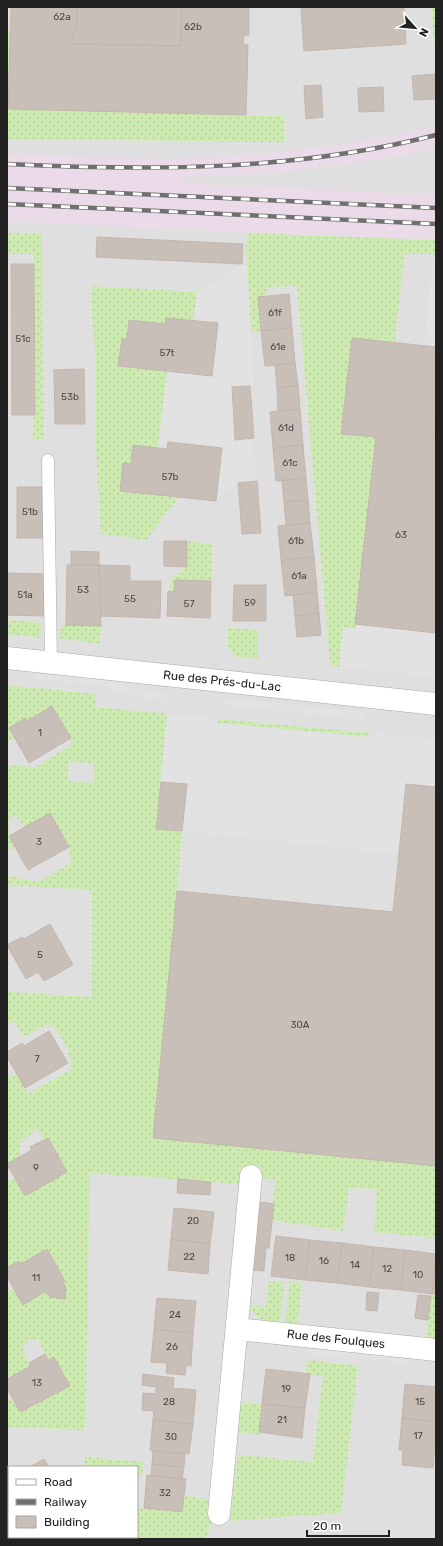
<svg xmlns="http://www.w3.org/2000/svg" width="443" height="1546" viewBox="0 0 443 1546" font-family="Rubik,sans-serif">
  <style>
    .residential { fill: #e0dfdf; fill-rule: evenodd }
    .railway { fill: #ebdbe8 }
    .grass { fill: url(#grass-dots); fill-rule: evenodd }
    .parking { fill: #e2e2e2 }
    .building { fill: #c7bfb8; stroke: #c4b6ab }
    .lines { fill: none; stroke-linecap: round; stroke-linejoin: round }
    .service-casing { stroke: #a9a9a9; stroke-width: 13 }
    .minor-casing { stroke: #a9a9a9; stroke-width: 23 }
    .service { stroke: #fff; stroke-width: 12 }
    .minor { stroke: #fff; stroke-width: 22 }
    .rail-casing { stroke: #707070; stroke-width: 4.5 }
    .rail { stroke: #fff; stroke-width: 3; stroke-dasharray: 9; stroke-linecap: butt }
    .labels { text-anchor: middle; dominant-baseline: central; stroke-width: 4; stroke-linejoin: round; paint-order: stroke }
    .number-label { font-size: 10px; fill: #4b4948 }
    .street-label { font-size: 12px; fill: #222; stroke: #fff }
  </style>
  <defs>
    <pattern id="grass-dots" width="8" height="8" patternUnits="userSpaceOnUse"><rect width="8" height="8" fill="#cdebb0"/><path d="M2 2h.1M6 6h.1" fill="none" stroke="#b0c997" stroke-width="1.8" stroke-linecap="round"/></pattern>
  </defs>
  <rect width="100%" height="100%" fill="#f2efe9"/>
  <path class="residential" d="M7 7H436V1539H7ZM9 1467H137V1537H9Z"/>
  <path class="railway" d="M436 126V147L409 155 280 173 191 177 182 183 436 195V240L378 239 7 221V155L161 159 225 157 342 145 401 134Z"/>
  <path class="grass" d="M431 7H436V58Z
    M7 28H10L9 109 284 116 285 142 7 139Z
    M7 233 42 234 43 439H33L34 418 35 415 34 254H7Z
    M248 233 436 240V254H404L395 342 352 338 341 433 376 437 355 629 343 627 339 667 331 666 330 662 297 286 267 287 266 296 258 297 261 331H251L246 245Z
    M91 286 197 292 193 321 166 318 165 324 130 320 127 339H122L118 366 167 371 159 440 157 448 133 446 131 464 124 463 179 497 146 540 101 534 96 443V363L91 302Z
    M187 541 212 544 211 581 175 580 174 592 170 591 171 577H174L187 566Z
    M10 620 41 623 40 638 7 634Z
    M62 625 101 626 100 644 58 638Z
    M228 628 258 630V659L236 657 227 645Z
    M7 685 95 694V707L167 714 156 828 182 831 177 891 153 1138 436 1166V1238L374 1232 377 1189 349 1188 343 1231 272 1220 275 1180 251 1176 240 1184 90 1173 85 1430 7 1427V1401L13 1399 20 1412 70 1386 54 1357 48 1360 39 1340 29 1339 22 1348 31 1366 7 1379V1292L14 1289 23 1305 46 1291 50 1297 65 1299 66 1288 63 1282 65 1280 47 1249 21 1264 19 1261 7 1268V1181L14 1178 25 1196 67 1172 48 1138 44 1140 38 1130 35 1128 33 1132 20 1143 19 1157 7 1164V1077L17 1073 28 1094 72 1069C71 1052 62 1039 53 1025L44 1026 23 1037 15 1021 7 1025V992L91 997 92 890 7 885V876L38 882 71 863 69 847 50 813 25 827 15 815 9 819V836L15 848 7 850V765L36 767 71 745V738L52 707 27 721 26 719 9 728 14 738 7 742ZM69 762 94 763V783L68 781Z
    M218 719 370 733 369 737 218 723Z
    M268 1281 284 1282 280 1324C265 1321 256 1321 250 1306L266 1307Z
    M290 1282 302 1283 297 1326 285 1324Z
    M431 1296H436V1339H426Z
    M307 1360 358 1366 341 1513 230 1521 238 1455 313 1462 323 1376 306 1374Z
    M239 1402 262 1404 259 1435 236 1432Z
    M85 1457 143 1462 142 1477 137 1476V1467H85Z
    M184 1496 212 1500 214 1522 210 1524 208 1534 202 1539H7V1529H9V1537H137V1507L182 1512Z"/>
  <path class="parking" d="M434 254H436V347L424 345Z
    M242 264 247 266 254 386 232 387 236 439 254 438 257 481 238 483 216 501 222 448 159 440 167 371 212 376 218 324 193 321 197 292Z
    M355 624 436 633V677L339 667 343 627 355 629Z
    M34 672 97 679 115 682 131 689 166 692 165 700 129 696 113 689 97 685 34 679Z
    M225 698 365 712 364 720 224 705Z
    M167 714 218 719V723L369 737 370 733 436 739V787L406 784 399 854 182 831 187 785 161 782Z
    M310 1347 356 1351V1359L309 1354Z
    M363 1352 410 1356 409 1364 362 1359Z"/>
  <path class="building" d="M11 7H77V31H73V44L181 46 182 7H249V35H244L243 45H248L246 115 8 109Z
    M77 7H182L181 46 73 44V31H77Z
    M319 7H404L406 44 304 51 301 8Z
    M436 74V99L414 100 412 76Z
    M321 85 323 117 306 119 304 86Z
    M383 87 384 111 359 112 358 88Z
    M97 237 243 244 242 264 96 257Z
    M11 264H34L35 415H12Z
    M289 294 292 328 261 331 258 297Z
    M166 318 218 323 212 376 118 366 122 339H127L129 320 165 324Z
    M292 328 295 363 265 366 261 331Z
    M352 338 436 347 435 445H436V633L355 624 376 437 341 434Z
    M295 363 298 385 277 388 275 365Z
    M84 369 85 424H55L54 370Z
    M298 385 300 409 278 411 277 388Z
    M250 386 254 438 235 440 232 387Z
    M300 409 303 445 273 448 270 412Z
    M168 442 222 448 216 501 120 491 123 463 131 464 133 445 167 449Z
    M303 445 306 478 276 481 273 448Z
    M306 478 308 500 284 502 282 480Z
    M257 481 261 533 242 534 238 483Z
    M17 487H42L43 538H17Z
    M308 500 310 523 286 525 284 502Z
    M310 523 314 557 281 560 278 526Z
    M164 541H187V567L164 566Z
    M71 551 99 552V565H71Z
    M314 557 317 592 285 596 281 560Z
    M67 565H99L101 626 66 625Z
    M99 565 130 566V581H161L160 618 101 616Z
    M7 573 44 574 43 616 7 615Z
    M175 580 211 581 210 618 167 616 168 591 174 592Z
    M234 585H266V621H233Z
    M317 592 319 613 295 616 293 595Z
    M319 613 321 635 297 637 295 616Z
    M52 706 71 738 29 763 9 728 26 718 27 721Z
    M161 782 187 784 182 831 156 829Z
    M406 784 436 787V1166L153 1138 177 891 393 912Z
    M50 813 69 847 28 870 9 836Z
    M50 924 73 965 44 981 38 972 26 979 7 945 22 937 24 939Z
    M49 1031 68 1063 25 1088 7 1057V1052L22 1043 24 1046Z
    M48 1138 67 1172 25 1196 7 1164 32 1150 30 1147Z
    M178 1179 211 1182 210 1195 177 1193Z
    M260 1202 274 1204 269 1248H266L264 1271 252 1270Z
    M174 1208 214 1212 210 1244 171 1239Z
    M276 1236 310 1240 305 1280 271 1276Z
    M171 1239 210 1244 208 1274 168 1270Z
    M310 1240 342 1243 337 1283 305 1280Z
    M342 1243 374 1247 369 1287 337 1283Z
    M374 1247 405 1250 401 1290 369 1287Z
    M47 1249 65 1281 63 1282 66 1288 65 1299 50 1297 46 1291 23 1305 7 1277V1268L19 1261 21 1264Z
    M405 1250 436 1254 432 1294 401 1290Z
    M436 1259V1294H432Z
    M367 1292 379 1293 377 1311 366 1310Z
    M418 1295 431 1296 428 1320 415 1318Z
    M157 1298 196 1301 193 1333 154 1329Z
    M154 1329 193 1333 191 1366 186 1365 185 1375 166 1373 167 1363 151 1362Z
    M45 1354 48 1360 54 1357 70 1386 20 1412 7 1388V1379L31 1366 29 1363Z
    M266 1369 310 1374 305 1408 262 1404Z
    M143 1374 174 1378 173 1388 196 1390 193 1424 153 1420 154 1411 142 1410 143 1393 156 1394V1387L142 1385Z
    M405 1384 436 1387V1422L402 1418Z
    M262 1404 305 1408 302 1438 259 1432Z
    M402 1418 436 1422V1453H434L433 1468 402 1465 403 1450H399Z
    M153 1420 193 1424 189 1454 150 1450Z
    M153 1451 185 1454 184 1467 152 1464Z
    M44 1459 49 1467H30Z
    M152 1464 184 1467 182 1479 151 1476Z
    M147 1475 186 1479 182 1512 144 1508Z
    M9 1479V1496L7 1492V1480Z"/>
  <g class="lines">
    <defs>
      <path id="service" d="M48 460 51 663"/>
      <path id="minor" d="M7 658 436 704
        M237 1329 436 1350
        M219 1514 251 1176"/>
    </defs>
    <use href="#service" class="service-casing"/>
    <use href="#minor" class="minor-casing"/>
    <use href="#service" class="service"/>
    <use href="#minor" class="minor"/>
    <defs>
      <path id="rail" d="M7 164C151 171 295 171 436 135
        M7 188 436 208
        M7 204 436 224"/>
    </defs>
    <use href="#rail" class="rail-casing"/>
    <use href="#rail" class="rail"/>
  </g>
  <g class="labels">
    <g class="number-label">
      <text x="62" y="17">62a</text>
      <text x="193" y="27">62b</text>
      <text x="275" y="313">61f</text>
      <text x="23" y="339">51c</text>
      <text x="278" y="347">61e</text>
      <text x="167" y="353">57t</text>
      <text x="70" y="397">53b</text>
      <text x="286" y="428">61d</text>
      <text x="290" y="463">61c</text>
      <text x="170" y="477">57b</text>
      <text x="30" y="512">51b</text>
      <text x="401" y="535">63</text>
      <text x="296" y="541">61b</text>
      <text x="299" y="576">61a</text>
      <text x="83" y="590">53</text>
      <text x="25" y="595">51a</text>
      <text x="130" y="599">55</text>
      <text x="250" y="603">59</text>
      <text x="189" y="604">57</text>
      <text x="40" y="733">1</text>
      <text x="39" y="842">3</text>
      <text x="40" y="955">5</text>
      <text x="300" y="1025">30A</text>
      <text x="37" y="1059">7</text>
      <text x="36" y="1168">9</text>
      <text x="193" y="1221">20</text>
      <text x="189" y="1257">22</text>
      <text x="290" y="1258">18</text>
      <text x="324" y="1261">16</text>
      <text x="355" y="1265">14</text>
      <text x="387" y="1269">12</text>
      <text x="418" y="1275">10</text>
      <text x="36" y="1278">11</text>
      <text x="175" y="1315">24</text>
      <text x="172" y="1347">26</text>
      <text x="37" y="1383">13</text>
      <text x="286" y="1389">19</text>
      <text x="169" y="1402">28</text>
      <text x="420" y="1402">15</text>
      <text x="282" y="1420">21</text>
      <text x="418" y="1436">17</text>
      <text x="171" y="1437">30</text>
      <text x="165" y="1493">32</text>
    </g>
    <g class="street-label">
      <text transform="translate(222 681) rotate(6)">Rue des Prés-du-Lac</text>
      <text transform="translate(336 1339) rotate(6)">Rue des Foulques</text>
    </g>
  </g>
  <rect width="443" height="1546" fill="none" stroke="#222222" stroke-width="16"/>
  <rect x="8" y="1466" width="130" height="72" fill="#ffffff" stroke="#a7a7a7"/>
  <rect x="16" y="1479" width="20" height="6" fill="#ffffff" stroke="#a7a7a7"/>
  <text x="44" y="1486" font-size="12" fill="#222222">Road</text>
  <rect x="16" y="1499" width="20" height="6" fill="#707070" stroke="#a7a7a7"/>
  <text x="44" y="1506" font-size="12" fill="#222222">Railway</text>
  <rect x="16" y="1516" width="20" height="12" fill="#c7bfb8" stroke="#a7a7a7"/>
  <text x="44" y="1526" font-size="12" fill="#222222">Building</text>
  <g transform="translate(415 28) rotate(117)" stroke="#ffffff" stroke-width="3" paint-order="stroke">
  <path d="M0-3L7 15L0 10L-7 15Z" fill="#222222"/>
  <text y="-6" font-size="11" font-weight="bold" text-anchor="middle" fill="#222222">N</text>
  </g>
  <path d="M307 1530v6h82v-6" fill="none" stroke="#222222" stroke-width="2"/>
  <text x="313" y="1530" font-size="12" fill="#222222" stroke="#ffffff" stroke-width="3" paint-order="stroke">20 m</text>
</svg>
